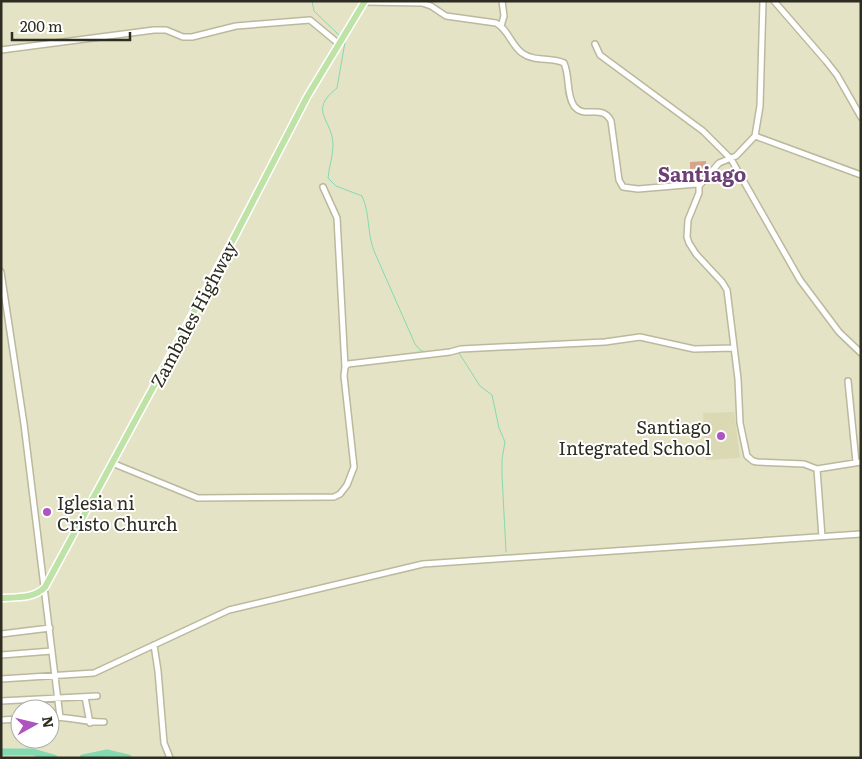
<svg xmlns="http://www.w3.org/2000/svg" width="862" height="759" viewBox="0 0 862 759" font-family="Literata,serif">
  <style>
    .built { fill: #dbd8b4 }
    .green { fill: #d4a48d }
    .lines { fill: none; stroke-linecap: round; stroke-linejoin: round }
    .stream { stroke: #84dab0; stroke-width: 1 }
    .river { stroke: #84dab0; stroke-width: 7 }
    .minor-casing { stroke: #bbb99d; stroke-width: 8 }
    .major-casing { stroke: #fff; stroke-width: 9 }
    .minor { stroke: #fff; stroke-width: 5 }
    .major { stroke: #bfe2a6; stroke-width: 6 }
    .poi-dot { fill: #ae53bf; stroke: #fff; stroke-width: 2 }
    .labels { text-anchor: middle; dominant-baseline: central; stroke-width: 4; stroke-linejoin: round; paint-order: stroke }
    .street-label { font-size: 18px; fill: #2e2d22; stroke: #fff }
    .poi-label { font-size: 18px; fill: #2e2d22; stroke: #fff; text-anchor: end }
    .quarter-label { font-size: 20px; font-weight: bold; fill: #6c3f75; stroke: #fff }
  </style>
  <rect width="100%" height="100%" fill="#e5e3c6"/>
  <path class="built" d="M734 412 740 458 706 460 703 413Z"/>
  <path class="green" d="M706 161V168L690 169V162Z"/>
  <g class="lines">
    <path class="stream" d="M312 1 314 11 341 37
      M344 40 345 42 337 88C307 112 333 119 333 145 333 156 329 167 328 178L336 186 362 196C370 213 367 233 374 251L415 344 420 350 428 353
      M459 353 480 386 492 395 499 428 505 442 502 459V475L506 552"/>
    <path class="river" d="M1 752H33L54 758
      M83 758 107 753 128 758"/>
    <defs>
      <path id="minor" d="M774 1 826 61 837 75 861 117
        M365 2 422 3 431 6 446 16 496 23C508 29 511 45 522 53 534 62 551 57 564 63 570 76 566 94 574 106 585 120 602 103 611 121L619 180 623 187 638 189 697 184 699 186V193L688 220 687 237 689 243 696 254 722 282 727 290 738 379 740 423 747 456 753 461 757 462 804 464 817 469 861 462
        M501 26 504 16 502 1
        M595 44 600 55 703 131 731 159 800 280 839 332 861 353
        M1 50 154 30H166L183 37H192L236 26 310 20 339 44
        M755 136 861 175
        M699 186 719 163 736 156 755 136 760 106 763 1
        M323 187 337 218 345 367
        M1 272 24 424 60 717
        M848 381 856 462
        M112 463 198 498 334 497 340 494 347 485 354 467 344 376 345 367 348 364 450 352 461 349 605 342 640 337 694 349 734 348
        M817 469 822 537
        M1 634 50 628
        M154 645 158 671 164 743 170 758
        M1 655 52 651
        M1 679 94 673 229 610 423 564 861 534
        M85 697 90 723
        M1 701 97 696
        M50 717C69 716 86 723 104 722
        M1 720 20 719"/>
      <path id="major" d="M1 598C16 597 34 599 45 587L235 236 307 97 365 1"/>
    </defs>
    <use href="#minor" class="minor-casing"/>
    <use href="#major" class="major-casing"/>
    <use href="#minor" class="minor"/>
    <use href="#major" class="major"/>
  </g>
  <g class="poi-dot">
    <circle cx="721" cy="436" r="5"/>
    <circle cx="47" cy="512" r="5"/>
  </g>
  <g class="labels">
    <g class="street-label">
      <text transform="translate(193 314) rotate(-62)">Zambales Highway</text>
    </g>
    <g class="poi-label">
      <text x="711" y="426">Santiago<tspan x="711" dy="21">Integrated School</tspan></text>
      <text x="57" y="502" text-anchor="start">Iglesia ni<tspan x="57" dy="21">Cristo Church</tspan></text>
    </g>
    <g class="quarter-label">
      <text x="702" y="173">Santiago</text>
    </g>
  </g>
  <rect width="862" height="759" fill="none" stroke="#2e2d22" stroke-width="5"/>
  <g transform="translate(35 724) rotate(82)"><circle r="24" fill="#ffffff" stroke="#ababa7"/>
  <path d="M0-4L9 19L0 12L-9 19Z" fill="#ae53bf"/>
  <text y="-8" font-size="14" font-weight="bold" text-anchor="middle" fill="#2e2d22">N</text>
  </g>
  <path d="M12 32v8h118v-8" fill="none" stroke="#2e2d22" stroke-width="2.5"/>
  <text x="20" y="32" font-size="15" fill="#2e2d22" stroke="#ffffff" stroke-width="4" paint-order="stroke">200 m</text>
</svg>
